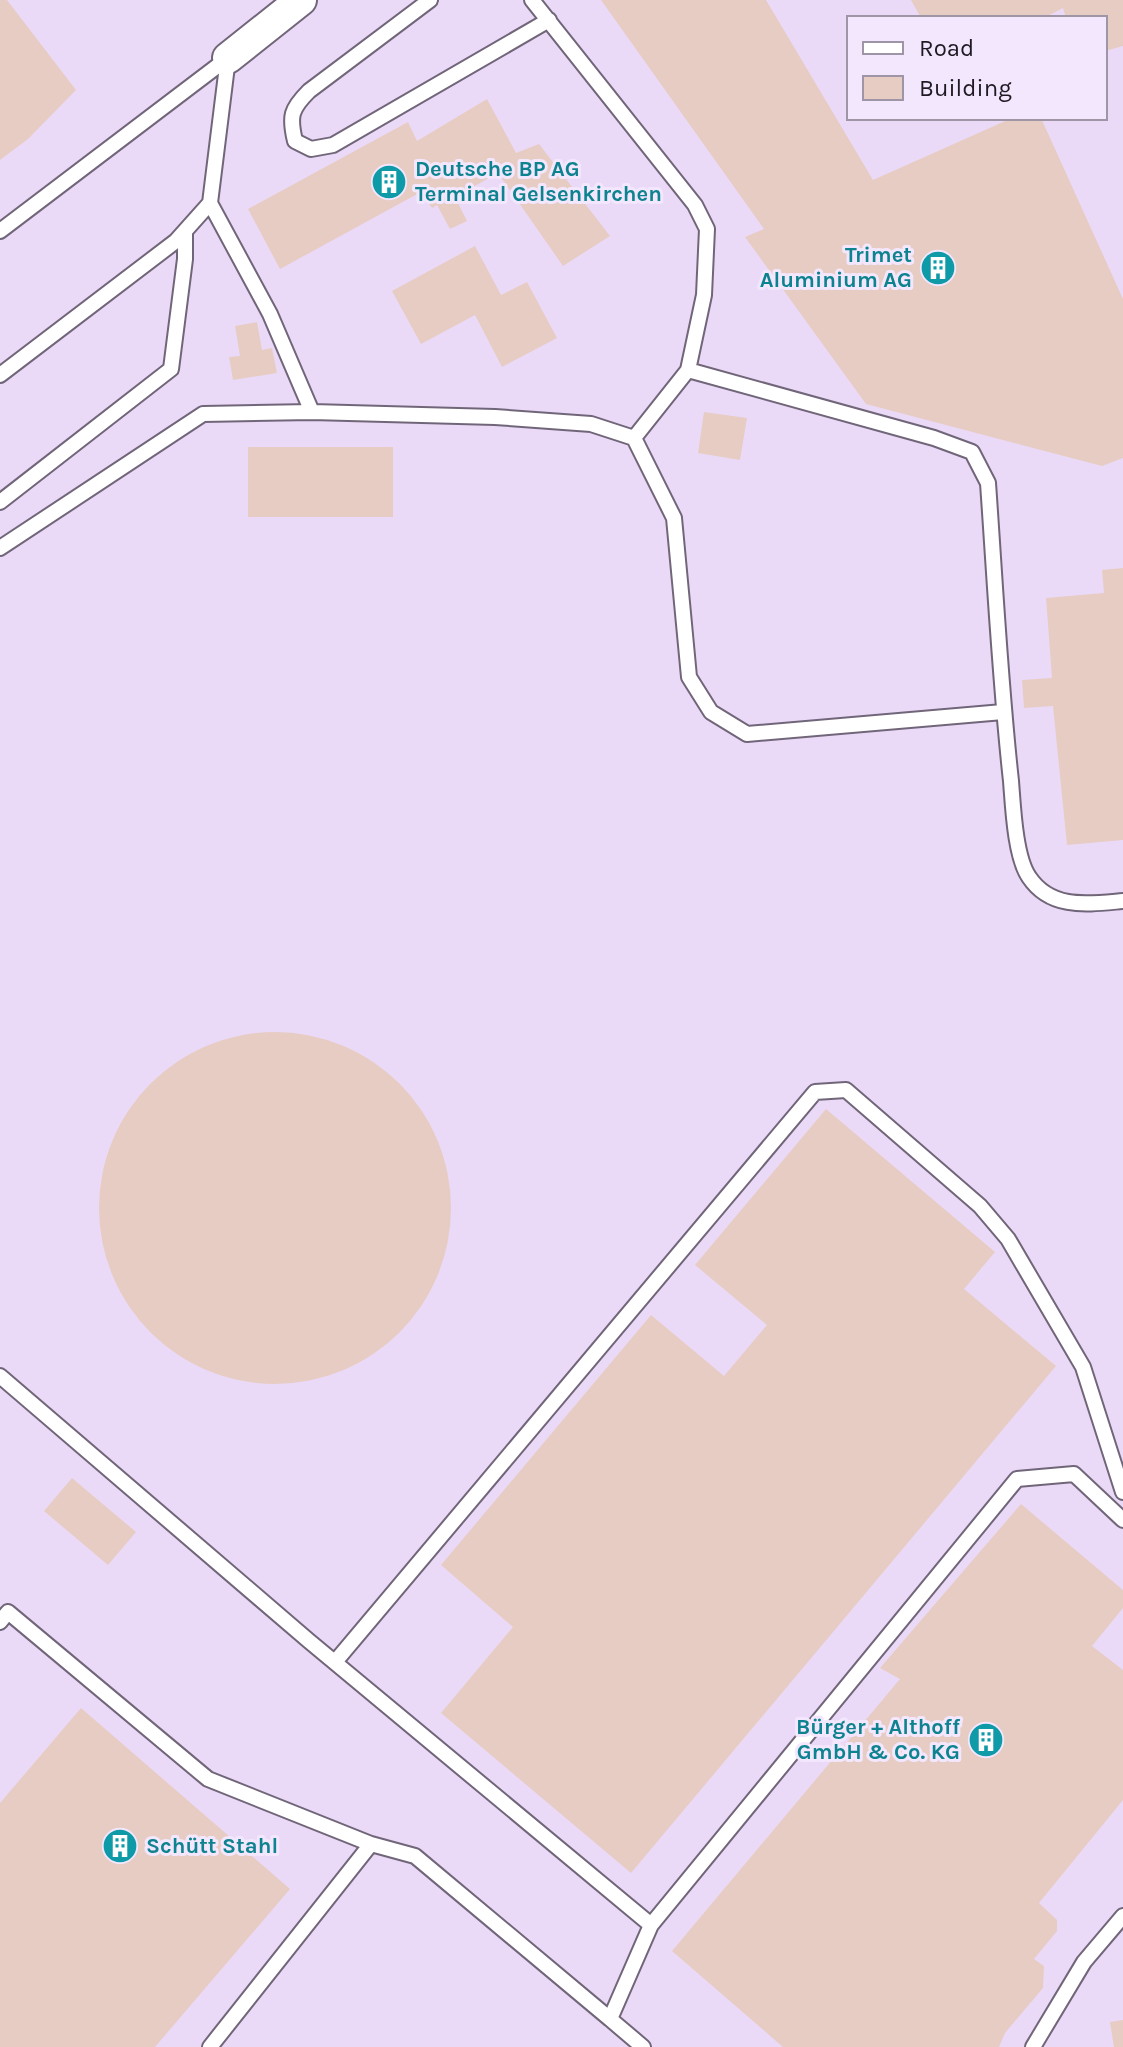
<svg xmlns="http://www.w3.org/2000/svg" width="1123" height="2047" viewBox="0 0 1123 2047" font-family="Karla,sans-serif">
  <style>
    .built { fill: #eadaf7; fill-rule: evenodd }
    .building { fill: #e7ccc4 }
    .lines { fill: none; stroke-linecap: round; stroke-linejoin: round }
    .service-casing { stroke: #716679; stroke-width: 18 }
    .minor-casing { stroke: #716679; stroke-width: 34 }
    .service { stroke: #fff; stroke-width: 14 }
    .minor { stroke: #fff; stroke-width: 30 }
    .labels { text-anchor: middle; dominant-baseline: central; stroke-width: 6; stroke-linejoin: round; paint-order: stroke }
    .culture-label { font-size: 22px; font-weight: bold; fill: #0d838f; stroke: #f3e7fe; text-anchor: start }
  </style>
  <rect width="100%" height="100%" fill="#f3e7fe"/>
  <path class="built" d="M0 0H1123V2047H0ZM849 18H1105V118H849Z"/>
  <path class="building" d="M0 0H7L76 90 28 139 0 160Z
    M601 0H766L873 180 1012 118H1041L1123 299V458L1102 466 866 404 745 237 764 229Z
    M911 0H1123V46L1105 51V18H1066L1063 8 1044 18H921Z
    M487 99 516 153 539 144 610 236 563 266 498 173 455 197 467 221 450 229 437 205 432 208 421 192 280 269 248 209 408 122 417 141Z
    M475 246 501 295 527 282 557 338 502 367 475 315 421 344 392 291Z
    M257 322 262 350 272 348 277 373 233 380 229 357 240 356 235 326Z
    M704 412 747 418 740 460 698 453Z
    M248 447H393V517H248Z
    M1123 568V840L1067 845 1053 706 1024 708 1022 680 1052 678 1046 598 1104 593 1102 570Z
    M99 1208a176 176 0 1 1 352 0a176 176 0 1 1-352 0Z
    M826 1109 995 1252 964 1289 1056 1366 631 1873 441 1713 513 1627 441 1565 651 1315 724 1376 767 1325 695 1265Z
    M72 1478 136 1532 108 1565 44 1511Z
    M1021 1504 1123 1590V1608L1092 1646 1123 1670V1800L1039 1903 1057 1920V1931L1034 1959 1044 1966 1043 1988 1005 2033 999 2047H783L672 1951 900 1679 880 1668Z
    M81 1708 290 1889 155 2047H0V1803Z
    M1123 2020V2047H1114L1110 2022Z"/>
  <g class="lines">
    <defs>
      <path id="service" d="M430 0 309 91C291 109 289 116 295 141L311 149 333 145 549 20
        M228 58 210 203 270 314 312 412
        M0 231 228 58
        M688 370 934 438 972 452 988 483C995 582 1000 682 1011 781 1013 806 1015 857 1029 877 1051 910 1088 904 1123 901
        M0 375 176 241 210 203
        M634 438 674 518 689 677 711 712 747 734 1003 712
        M0 502 171 369 185 259V231
        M0 548 203 414 312 412 495 417 591 424 634 438 688 370 704 295 707 229 695 205 532 0
        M0 1376 309 1641 651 1925
        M0 1622 8 1612 208 1779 371 1844 415 1856 610 2019
        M335 1662 815 1092 846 1090 980 1206 1008 1239 1083 1367 1123 1492
        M210 2047 371 1844
        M643 2047 610 2019 651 1925 1017 1479 1074 1474 1123 1520
        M1033 2047 1084 1962 1123 1916"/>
      <path id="minor" d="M228 58 301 0"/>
    </defs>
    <use href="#service" class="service-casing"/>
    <use href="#minor" class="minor-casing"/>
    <use href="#service" class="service"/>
    <use href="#minor" class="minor"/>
  </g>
  <defs>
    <symbol id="building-disc" viewBox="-11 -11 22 22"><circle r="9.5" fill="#0f9aa8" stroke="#f3e7fe"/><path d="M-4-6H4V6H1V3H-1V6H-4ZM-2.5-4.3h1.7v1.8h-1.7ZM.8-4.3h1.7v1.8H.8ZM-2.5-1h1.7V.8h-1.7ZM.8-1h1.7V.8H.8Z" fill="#fff"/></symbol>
  </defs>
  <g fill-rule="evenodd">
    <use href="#building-disc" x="369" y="162" width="40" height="40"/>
    <use href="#building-disc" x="918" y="248" width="40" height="40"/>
    <use href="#building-disc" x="966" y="1720" width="40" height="40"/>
    <use href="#building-disc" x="100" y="1826" width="40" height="40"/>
  </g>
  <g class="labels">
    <g class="culture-label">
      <text x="415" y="169">Deutsche BP AG<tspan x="415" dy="25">Terminal Gelsenkirchen</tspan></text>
      <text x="912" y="255" text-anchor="end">Trimet<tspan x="912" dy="25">Aluminium AG</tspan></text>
      <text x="960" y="1727" text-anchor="end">Bürger + Althoff<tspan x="960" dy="25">GmbH &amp; Co. KG</tspan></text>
      <text x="146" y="1846">Schütt Stahl</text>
    </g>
  </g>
  <rect x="847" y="16" width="260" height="104" fill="#f3e7fe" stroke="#9e95a6" stroke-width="2"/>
  <rect x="863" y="42" width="40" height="12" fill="#ffffff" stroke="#9e95a6" stroke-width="2"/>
  <text x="919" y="56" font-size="24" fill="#1f1a22">Road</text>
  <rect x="863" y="76" width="40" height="24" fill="#e7ccc4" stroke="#9e95a6" stroke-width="2"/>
  <text x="919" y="96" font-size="24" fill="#1f1a22">Building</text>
</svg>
